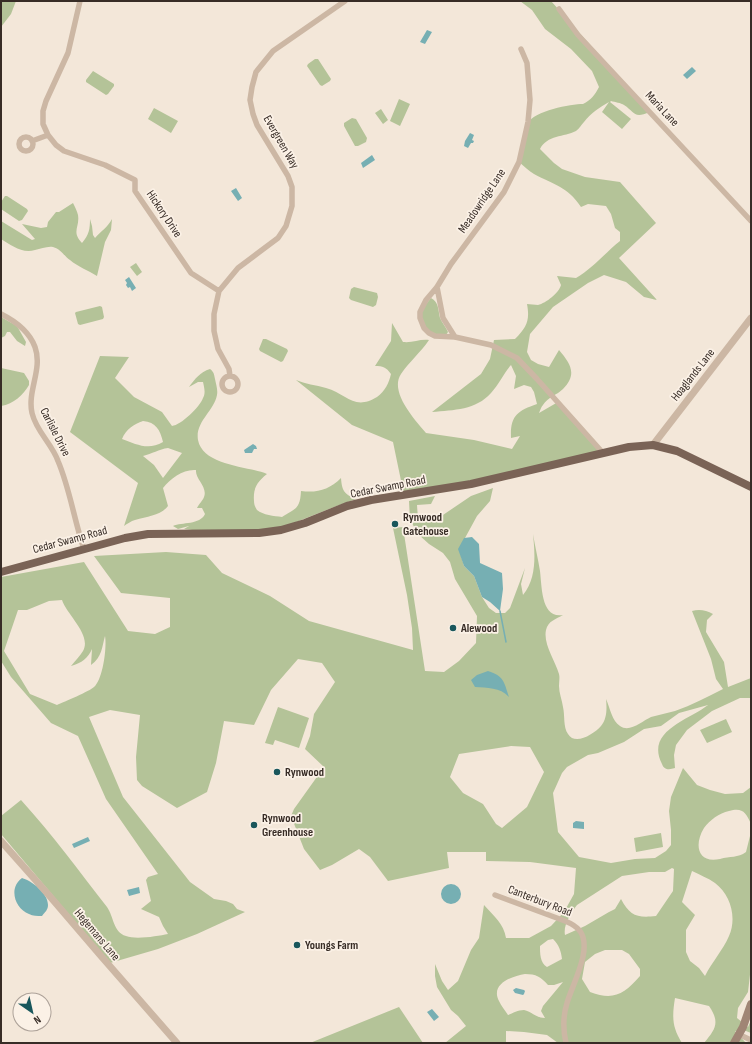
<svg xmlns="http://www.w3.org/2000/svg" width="752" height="1044" viewBox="0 0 752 1044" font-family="'Sofia Sans Condensed',sans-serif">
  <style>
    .green { fill: #b4c398; fill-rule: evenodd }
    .water { fill: #76afb3 }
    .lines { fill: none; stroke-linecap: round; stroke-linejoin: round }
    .stream { stroke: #76afb3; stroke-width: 1.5 }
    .minor { stroke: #ccb7a4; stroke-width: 5.5 }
    .tertiary { stroke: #ccb7a4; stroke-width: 7 }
    .secondary { stroke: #a08575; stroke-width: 8 }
    .primary { stroke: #7a6356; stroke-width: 8 }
    .poi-dot { fill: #19575c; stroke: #fbf1e6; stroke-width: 1.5 }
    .labels { text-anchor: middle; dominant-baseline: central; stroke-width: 3.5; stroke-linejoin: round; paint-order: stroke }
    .street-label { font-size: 12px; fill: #372c26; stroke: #fbf1e6 }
    .poi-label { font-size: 12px; font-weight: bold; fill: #372c26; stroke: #fbf1e6; text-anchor: start }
  </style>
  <rect width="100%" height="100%" fill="#f3e7d9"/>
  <path class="green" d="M1 1H16L11 14 1 27Z
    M520 1H551L650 112C633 119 635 112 624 105 621 103 615 102 611 101L610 102 631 119 622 129 602 112 609 102C600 107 591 113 584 122 581 125 580 128 576 131 564 137 547 135 540 149L554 163 562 169 585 177 620 182 656 223 619 258 657 300 644 297 626 282 604 275 588 283 553 307 530 334 527 352 531 360 538 364 549 367 559 350C570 363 578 374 563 389 557 395 548 397 543 405 541 407 540 411 539 413L558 402 603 453 404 495 393 442 352 425 296 380C305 384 316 385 326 388 347 394 354 411 377 397 385 391 389 383 391 374 386 367 383 366 375 366L391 341 392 323 403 342C413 343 419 339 429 340 421 352 409 362 401 374 389 392 415 420 426 433L474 440 512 449 520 436 511 438C510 416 517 411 537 404L534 392 531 387 524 385 514 389 516 376 511 365C504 373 499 384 491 393 476 410 454 410 432 412L481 374 490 359 494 340 515 339C527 327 530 320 527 304 530 304 535 305 538 305 546 303 559 293 561 285L557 276 576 278C593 268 605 253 620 241V232L615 228 611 214 606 206 588 204 581 207C567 186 554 185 534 174 529 171 524 166 519 162 521 153 524 130 528 123 534 111 571 104 583 104 591 100 595 95 599 87L592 71 571 49 545 29 532 10Z
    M315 59H318L331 79 330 81 322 86 320 85 307 66 308 64Z
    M93 71 114 84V86L108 94 106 95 86 82V80Z
    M399 99 410 104 400 126 390 121Z
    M154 108 178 121 171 133 148 119Z
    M381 109 388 120 383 124 375 113Z
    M352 118 356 119 367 138 366 142 358 146H355L344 126V123Z
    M5 196H7L27 209 28 211 22 220 19 221 1 209V202Z
    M73 203C75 207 77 211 78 215 80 228 71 231 82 243 89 235 90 229 90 219L92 226 93 235 95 238C101 231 108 227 112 219L111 230 105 242 97 276C88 270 78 267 70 260 64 256 61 249 53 247 47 246 41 249 35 250 22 254 11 245 1 239V221L32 240 35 239 22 224 41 228 47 227 48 222 56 212H59Z
    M136 263 142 272 137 276 130 267Z
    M354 287 377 293 378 297 376 305 373 307 351 300 349 298 351 289Z
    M431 298C439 302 438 310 440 318 442 323 446 327 448 332L446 335 440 336 429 331 422 321V309Z
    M100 306 102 307 104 317 103 319 80 325 78 324 75 313 76 312Z
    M1 317 17 326 26 342 25 346 17 341 10 332H7L5 336 1 338Z
    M263 339H266L287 349 288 351 283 361 281 362 260 351 259 349Z
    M100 356 129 357 115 378 134 397 162 412 172 426C181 425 200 407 203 398 206 393 204 387 203 382H198L189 387C195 379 200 372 210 369 214 372 214 374 215 379 216 384 218 390 217 395 214 411 195 422 198 440 203 466 248 466 267 474 257 482 253 488 254 501 254 504 255 507 257 510 263 515 274 516 282 517 296 508 300 509 301 491 317 493 329 490 341 478 342 491 344 494 356 499L334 507 286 526 262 530 201 531 184 529 189 526 178 529 173 526C182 522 200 525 205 514L202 508H197C199 504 203 500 204 497 208 487 195 479 196 470 183 469 171 478 163 488L168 506C160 516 148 516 135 520 131 521 127 524 124 526L138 483 70 432ZM143 421C156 422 160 430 163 442 148 451 136 444 122 439 126 429 134 424 143 421ZM168 448 182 453 163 478 154 465 143 456C152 454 159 449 168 448Z
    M1 368 24 373 29 381V385C23 395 14 404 1 406Z
    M493 488 490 501 477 516 459 549 464 566 474 576 482 597 489 608 496 613H505L510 608 525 568 521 584 523 595C537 578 535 554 533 534 535 546 538 559 540 571 542 587 541 619 563 615 556 619 548 621 546 630 543 644 555 660 559 674 560 678 559 682 559 686 559 693 562 700 563 707 565 715 563 727 568 734 575 746 594 734 601 726 607 719 607 708 606 699 610 708 612 721 620 726 630 733 642 721 651 717 659 715 667 713 675 711 692 705 707 697 723 689L716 679 711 659 692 611C699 609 706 610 713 614L707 620 706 632 724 662 728 687 751 678V698H740L712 711 687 730 676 745 674 755 675 768C669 770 664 770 662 764 645 731 689 720 708 705L679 713 661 726 644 729 624 742 598 753 588 755 567 767 562 773 553 793 558 832 579 857 611 863 635 859 655 858 666 851 671 845V830L669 811 671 797 683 768 697 785 710 790 725 794 743 793 751 787V824C746 812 742 807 729 811 719 813 710 820 704 828 694 844 697 864 720 859 730 856 738 858 746 852L751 832V966L748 992 738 1008 737 1018 748 1027 751 1020V1033L746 1031H735L746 1043H704C716 1029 720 1022 709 1006L675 998C672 1017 672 1027 682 1043H558L547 1035 524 1032 506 1031V1043H445L466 1026 458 1016 451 1010 437 987 435 976V964L442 981 448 990 458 981 471 950 479 938 484 905C493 915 504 924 506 938H529L551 926 564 912 574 894 576 868 530 862 486 861V852H447L449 868 388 881 370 857 359 849 332 865 320 870 304 849 291 816 294 809 324 767 305 749 310 736 314 714 335 682 322 663 298 659 271 690 254 725 224 721 216 763 207 792 177 808 142 786 137 780 136 757 140 715 110 710 89 717 123 797 190 882 214 899 226 901 233 904 237 909 245 912 197 934 158 949 110 963 1 834V816L21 800C52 834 79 871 107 907 114 917 113 932 126 936 136 940 158 936 168 934L163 926 159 917 141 909 151 901 146 880 148 877 158 874 106 799 78 736 51 723 11 677 1 661V577L84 562 128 631 155 634 170 627V598L121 593 94 556 166 552 206 555 222 573 270 596 309 621 413 650 412 628 407 595 393 528 403 527 425 671 444 672 459 661 476 643 477 616 455 579 450 562 443 553 429 544 419 535 410 520 409 501 435 496 431 504 417 505 418 519 429 522 440 517 471 496ZM62 600C67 615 92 635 83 651 80 656 75 661 71 666 82 663 88 658 92 649L91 665C102 657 102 647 105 636 107 647 103 679 94 687 90 691 64 702 57 705L30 694 4 651 18 610H27L49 601ZM511 746 530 747 544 772 527 807 502 828 496 824 483 804 463 793 450 777 459 754ZM672 868 674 869 673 891 656 916C637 918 630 916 621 899L615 909 609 912 585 926 565 935C563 925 571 913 577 905L622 876 649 872H665ZM692 871C700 875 708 878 715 883 731 895 737 918 729 936 723 950 712 962 705 976L699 968 690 961 686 952V930L695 915 682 902ZM553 939C559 945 561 951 562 959L547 967C540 963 540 953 540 946L548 940ZM605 950H622L629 954 640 969V976C624 994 614 1001 590 992L582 979 585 962 595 954ZM525 974C536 974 541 977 548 985H554L563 982 543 1006 541 1011 545 1018C536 1018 531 1011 524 1010 518 1010 513 1013 508 1015 505 1010 501 1006 499 1001 490 984 512 976 525 974Z
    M278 707 309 718 299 748 275 740 273 745 265 743Z
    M726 719 732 732 707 743 700 730Z
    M661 833 663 847 636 852 634 838Z
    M399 1007 423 1043H310Z"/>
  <path class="water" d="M427 30 432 32 425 44 420 42Z
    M692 67 696 71 687 79 683 75Z
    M470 133 474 135 472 140 474 141 473 143H471L468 148 464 146 465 141Z
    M372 155 375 160 363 168 361 163Z
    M236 188 242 198 238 201 231 191Z
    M129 277 136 288 132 291 130 287 128 288 126 285 127 283 125 280Z
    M253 444 256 446 257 449H254L252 453H245L244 450Z
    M472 537 479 544 480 563 502 573 503 589 500 611 490 602 482 597 474 576 464 566 458 549 464 538Z
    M488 671C504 676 504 682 509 697 500 687 487 688 475 687L471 680 477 675Z
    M576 821 584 822V829L573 828V823Z
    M88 837 90 841 74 848 72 844Z
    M22 878C32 881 48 893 48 905 48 910 45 912 42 916 37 916 33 916 29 914 15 909 8 888 22 878Z
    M441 894a10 10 0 1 1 20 0a10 10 0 1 1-20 0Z
    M139 887 140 893 129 896 127 890Z
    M516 988 524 990 525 991 524 994 523 995 515 993 513 990Z
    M432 1009 439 1017 434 1021 427 1012Z"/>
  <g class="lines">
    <path class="stream" d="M500 611 506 642"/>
    <path class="minor" d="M80 1 68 53 46 101 43 111V124L48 135 56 145 64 151 105 165 135 180V191L191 273 219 291
      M559 9 578 35 751 221
      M521 49 527 63 530 100 528 122 519 162 504 192 451 264 437 287 426 300 420 312V318L424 328 429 333 435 336 455 337 491 345 517 358 537 379 603 453
      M19 144a7 7 0 1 1 14 0a7 7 0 1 1-14 0Z
      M32 141 48 135
      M437 287 443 318 455 337
      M1 314C15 321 29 331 35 347 43 369 27 391 32 413 36 431 52 444 58 461 70 489 74 520 84 549
      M230 376 229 369 218 349 214 331V314L219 291 238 268 278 238 286 226 292 206V187L288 176 257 125 253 114 250 100 252 87 256 72 273 51 345 1
      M222 384a8 8 0 1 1 16 0a8 8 0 1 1-16 0Z
      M495 895 565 921C570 923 576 926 580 931 593 949 572 985 567 1003 563 1016 563 1030 566 1043
      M738 1034 751 1040"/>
    <path class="tertiary" d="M653 445 751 318
      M1 841 47 893 101 956 177 1043"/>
    <path class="secondary" d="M734 1043 743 1027 751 1004"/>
    <path class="primary" d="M1 572 125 538 148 534 259 533 281 530 305 523 347 506 371 500 471 484 629 447 653 445 677 451 751 487"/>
  </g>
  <g class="poi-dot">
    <circle cx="395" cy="524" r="4"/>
    <circle cx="453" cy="628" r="4"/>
    <circle cx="277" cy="772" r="4"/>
    <circle cx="254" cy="825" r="4"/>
    <circle cx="297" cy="945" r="4"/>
  </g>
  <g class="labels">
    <g class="street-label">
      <text transform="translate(662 109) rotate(47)">Maria Lane</text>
      <text transform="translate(281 142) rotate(60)">Evergreen Way</text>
      <text transform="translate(482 201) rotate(-56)">Meadowridge Lane</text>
      <text transform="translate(164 214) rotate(56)">Hickory Drive</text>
      <text transform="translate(693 375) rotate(-52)">Hoaglands Lane</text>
      <text transform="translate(55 432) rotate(63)">Carlisle Drive</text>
      <text transform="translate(388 487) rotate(-11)">Cedar Swamp Road</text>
      <text transform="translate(70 540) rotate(-15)">Cedar Swamp Road</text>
      <text transform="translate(540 901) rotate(21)">Canterbury Road</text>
      <text transform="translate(97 935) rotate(50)">Hegemans Lane</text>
    </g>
    <g class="poi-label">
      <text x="403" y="517">Rynwood<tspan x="403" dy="14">Gatehouse</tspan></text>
      <text x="461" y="628">Alewood</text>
      <text x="285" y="772">Rynwood</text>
      <text x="262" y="818">Rynwood<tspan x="262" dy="14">Greenhouse</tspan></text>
      <text x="305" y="945">Youngs Farm</text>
    </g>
  </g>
  <rect width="752" height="1044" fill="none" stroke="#372c26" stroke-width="4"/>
  <g transform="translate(32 1012) rotate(146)"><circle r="19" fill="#fbf1e6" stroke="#ada299"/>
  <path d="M0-3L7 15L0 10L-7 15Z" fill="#19575c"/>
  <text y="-6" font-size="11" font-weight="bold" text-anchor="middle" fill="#372c26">N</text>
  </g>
</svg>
